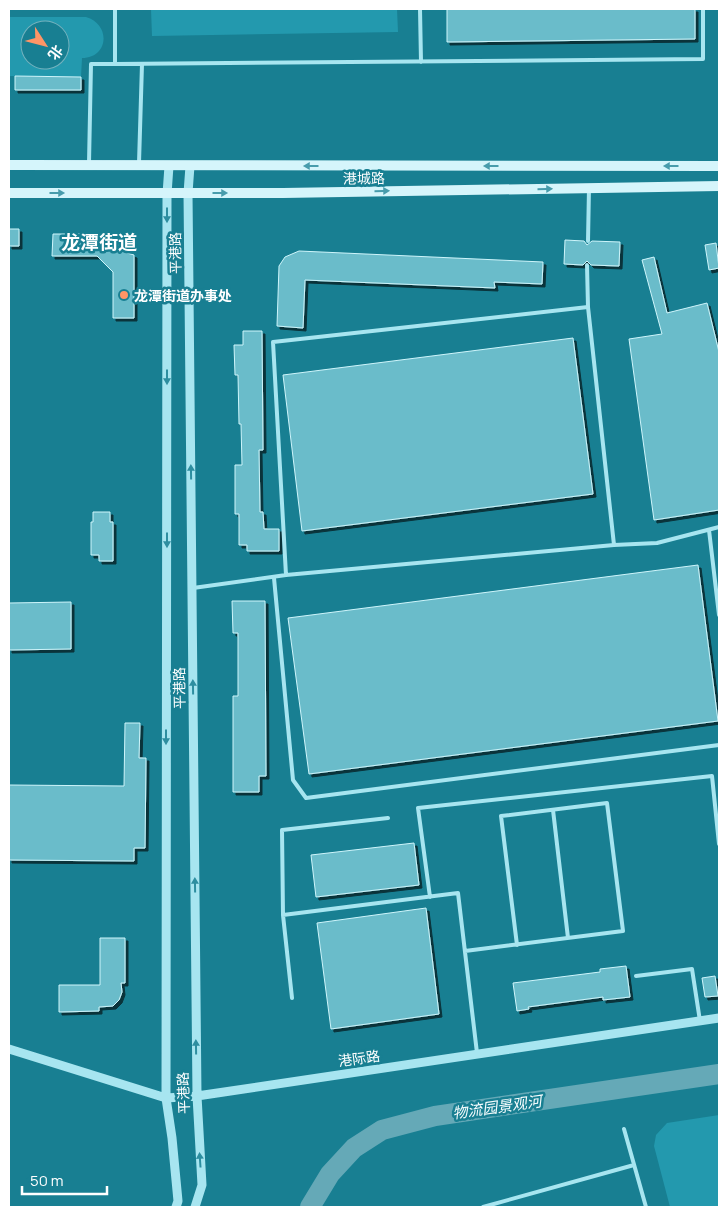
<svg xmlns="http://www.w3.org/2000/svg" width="728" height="1216" viewBox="0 0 728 1216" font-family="Manrope,'Noto Sans SC',sans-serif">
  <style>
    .green { fill: #2399ae; fill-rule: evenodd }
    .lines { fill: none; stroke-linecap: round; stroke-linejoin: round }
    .river { stroke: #65a9b7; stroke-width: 20 }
    .building { fill: #6bbcca; stroke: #cef5fb; filter: url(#shadow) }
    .service { stroke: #a7e5f0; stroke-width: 4 }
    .tertiary { stroke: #a7e5f0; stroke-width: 9 }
    .secondary { stroke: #d5f5fb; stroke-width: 10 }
    .oneway { fill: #479cac }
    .oneway2 { fill: #2d8ea0 }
    .poi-dot { fill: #ff9566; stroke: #187f92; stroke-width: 2 }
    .labels { text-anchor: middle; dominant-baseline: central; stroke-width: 5; stroke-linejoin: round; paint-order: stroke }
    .street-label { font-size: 14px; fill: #fff; stroke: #187f92 }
    .poi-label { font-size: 14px; font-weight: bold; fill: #fff; stroke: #187f92; text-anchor: start }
    .water-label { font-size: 15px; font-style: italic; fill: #f7fdfe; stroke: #187f92 }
    .district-label { font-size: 19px; font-weight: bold; fill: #fff; stroke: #187f92 }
  </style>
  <defs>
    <filter id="shadow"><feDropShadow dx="3" dy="3" stdDeviation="0" flood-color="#0009"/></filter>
  </defs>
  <rect width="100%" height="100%" fill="#187f92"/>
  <path class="green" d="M151 9H397L398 32 152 36Z
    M9 17H86C111 24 109 58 82 58L81 77 10 76 9 89ZM30 30H60V60H30Z
    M719 1115V1207H670L654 1146 656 1135 667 1123Z"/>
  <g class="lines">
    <path class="river" d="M310 1207 330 1174 354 1148 382 1130 435 1116 719 1074"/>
  </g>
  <path class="building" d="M447 9H695V39L447 42Z
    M15 76 81 77V90H15Z
    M9 229H19V246H9Z
    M53 234H112V240H119L125 244 127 253 134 255V318H113V272L97 256H52Z
    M565 240 584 241 587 245 592 241 620 242 619 266 591 265 587 261 583 265 564 264Z
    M716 243 719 268 709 270 705 245Z
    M299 251 543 262 542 284 494 282 495 288 305 280 303 328 277 326 279 266 285 257Z
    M654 257 667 313 707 303 719 352V510L654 520 629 339 662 334 642 260Z
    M243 331H262L263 450H259L260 512H263L264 529H279V551H247V545H239V514H235V465H242L241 424H239L238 375H235L234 345H243Z
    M573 338 593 494 302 531 283 375Z
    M93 512H110V522H113V561H99V555H91V522H93Z
    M698 565 718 721 309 774 288 618Z
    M232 601H265L266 776H259V792H233V696H238V633H233Z
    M71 602V649L9 650V603Z
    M125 723H140L139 758H146L145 848H134V861L9 860V785L124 786Z
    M414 843 419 885 316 897 311 855Z
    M426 908 439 1014 331 1029 317 923Z
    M100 938H125V983H121L122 992 119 1000 113 1006 99 1007V1011L59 1012V985H100Z
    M626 966 630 997 603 1000V997L528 1007 529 1009 517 1011 513 983 600 972V969Z
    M715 976 718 996 705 997 702 978Z"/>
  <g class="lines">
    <path class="service" d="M115 9V64L703 59V9
      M420 9 421 62
      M89 163 91 64H115
      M139 163 142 64
      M588 241 589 188
      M709 530 719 615
      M614 545 657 543 719 527
      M286 575 273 342 588 307
      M274 578 293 780 306 798 719 745
      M193 588 286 575 614 545 588 307 587 265
      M553 810 568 938
      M430 897 418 808 712 776 719 844
      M283 915 458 893 477 1053
      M465 951 623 931 607 803 501 816 517 945
      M636 976 692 969 700 1021
      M292 998 283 915 282 830 388 818
      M624 1129 646 1207
      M483 1207 634 1165"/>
    <path class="tertiary" d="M169 166 167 194 166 1098 172 1138 178 1201 176 1207
      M190 166 188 193 197 1096 202 1185 195 1207
      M9 1049 166 1098 197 1096 719 1018"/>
    <path class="secondary" d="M9 165 719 166
      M9 193H283L719 186"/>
  </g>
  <defs><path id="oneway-solid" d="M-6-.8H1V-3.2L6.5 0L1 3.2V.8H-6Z" transform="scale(1.25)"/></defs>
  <g class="oneway">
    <use href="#oneway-solid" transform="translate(311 166) rotate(-180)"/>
    <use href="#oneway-solid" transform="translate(491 166) rotate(-180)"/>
    <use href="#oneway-solid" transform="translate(671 166) rotate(-180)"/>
    <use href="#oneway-solid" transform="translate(545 189) rotate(-1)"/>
    <use href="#oneway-solid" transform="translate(382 191) rotate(-1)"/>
    <use href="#oneway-solid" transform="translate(57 193)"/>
    <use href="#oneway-solid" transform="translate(220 193)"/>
  </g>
  <g class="oneway2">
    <use href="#oneway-solid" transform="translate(167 215) rotate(90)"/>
    <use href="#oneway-solid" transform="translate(167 377) rotate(90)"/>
    <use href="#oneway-solid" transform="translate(191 472) rotate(-91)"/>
    <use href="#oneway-solid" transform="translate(167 540) rotate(90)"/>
    <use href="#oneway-solid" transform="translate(193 687) rotate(-91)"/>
    <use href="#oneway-solid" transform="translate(166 737) rotate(90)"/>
    <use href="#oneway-solid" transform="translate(195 885) rotate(-91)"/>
    <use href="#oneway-solid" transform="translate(196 1047) rotate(-91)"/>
    <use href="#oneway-solid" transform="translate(200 1160) rotate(-94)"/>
  </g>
  <circle class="poi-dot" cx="124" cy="295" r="5"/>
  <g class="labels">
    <g class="street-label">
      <text transform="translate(364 178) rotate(-1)">港城路</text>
      <text transform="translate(175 253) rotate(-91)">平港路</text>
      <text transform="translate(179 688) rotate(-91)">平港路</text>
      <text transform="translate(359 1058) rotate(-8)">港际路</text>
      <text transform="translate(183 1093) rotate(-92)">平港路</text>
    </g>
    <g class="poi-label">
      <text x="134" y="295">龙潭街道办事处</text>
    </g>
    <g class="water-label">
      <text transform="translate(497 1107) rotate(-8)">物流园景观河</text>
    </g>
    <g class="district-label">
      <text x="99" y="242">龙潭街道</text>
    </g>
  </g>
  <rect width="728" height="1216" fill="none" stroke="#ffffff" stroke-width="20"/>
  <g transform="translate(45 45) rotate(126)"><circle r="24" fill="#187f92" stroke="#74b2be"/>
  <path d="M0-4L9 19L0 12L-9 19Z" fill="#ff9566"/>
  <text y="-8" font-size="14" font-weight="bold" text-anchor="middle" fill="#ffffff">北</text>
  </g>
  <path d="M22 1186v8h85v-8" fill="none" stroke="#ffffff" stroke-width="2.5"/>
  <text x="30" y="1186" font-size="15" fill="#ffffff" stroke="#187f92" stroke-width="4" paint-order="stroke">50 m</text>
</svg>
